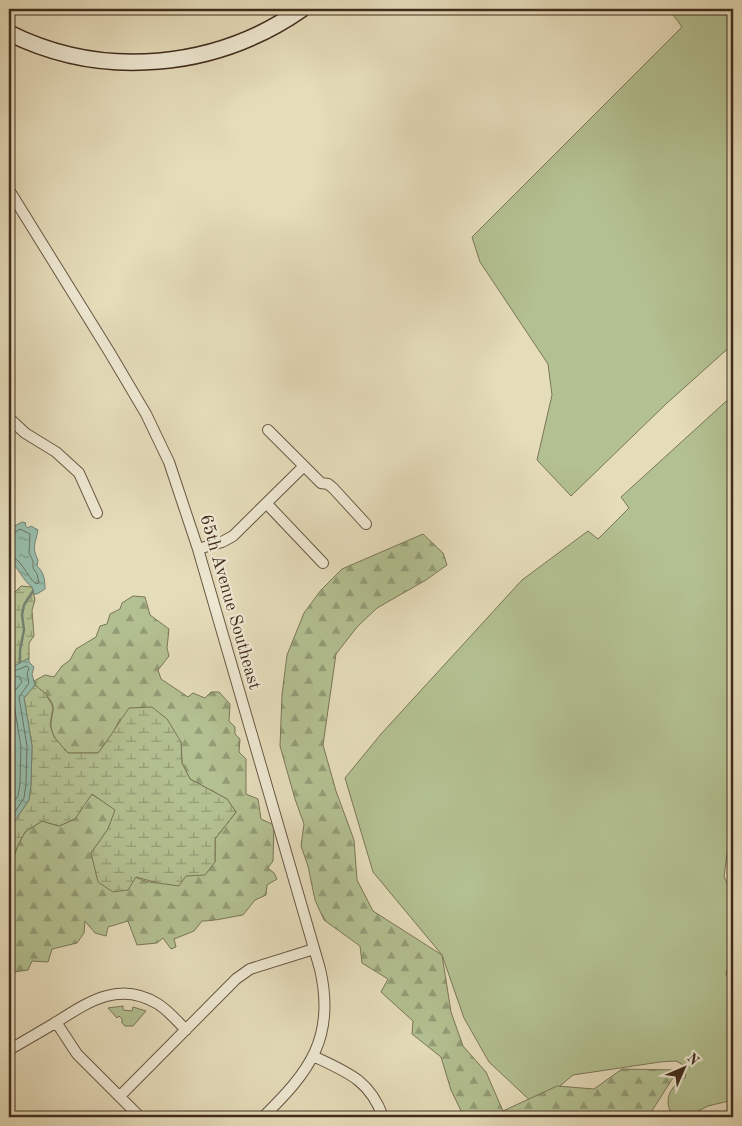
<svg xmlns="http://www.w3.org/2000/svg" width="742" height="1126" viewBox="0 0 742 1126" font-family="'Old Standard TT',serif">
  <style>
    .grass { fill: #b3c091; stroke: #7a7657 }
    .forest { fill: url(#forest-firs); stroke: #7a7657 }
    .wetland { fill: url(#wetland-marsh); stroke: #7a7657 }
    .water { fill: url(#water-ripples); stroke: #748272 }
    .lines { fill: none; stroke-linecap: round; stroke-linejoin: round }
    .shore { stroke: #6c7464; stroke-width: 1 }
    .stream { stroke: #748272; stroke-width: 2.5 }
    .street-casing { stroke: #695844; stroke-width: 12 }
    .secondary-casing { stroke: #402c1d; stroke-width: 18 }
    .street { stroke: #eee8d2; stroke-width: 10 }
    .secondary { stroke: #eee8d2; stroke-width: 15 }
    .labels { text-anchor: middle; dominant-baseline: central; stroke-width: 4.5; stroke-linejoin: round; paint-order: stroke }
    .street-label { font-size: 18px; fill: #402c1d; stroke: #eee8d2 }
  </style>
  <defs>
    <pattern id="forest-firs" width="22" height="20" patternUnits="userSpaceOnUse" patternTransform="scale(1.25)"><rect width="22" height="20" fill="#b3c091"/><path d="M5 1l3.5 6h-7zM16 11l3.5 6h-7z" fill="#939c76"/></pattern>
    <pattern id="wetland-marsh" width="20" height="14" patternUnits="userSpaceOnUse" patternTransform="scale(1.25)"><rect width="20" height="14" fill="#b3c091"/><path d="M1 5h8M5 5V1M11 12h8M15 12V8" fill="none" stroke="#939c76"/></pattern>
    <pattern id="water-ripples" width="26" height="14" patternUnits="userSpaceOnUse" patternTransform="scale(1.25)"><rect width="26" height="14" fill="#97bcaa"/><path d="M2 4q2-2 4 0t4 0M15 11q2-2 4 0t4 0" fill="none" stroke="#7d998a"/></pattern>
  </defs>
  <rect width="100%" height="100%" fill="#e5dcba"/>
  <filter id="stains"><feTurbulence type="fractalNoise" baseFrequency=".004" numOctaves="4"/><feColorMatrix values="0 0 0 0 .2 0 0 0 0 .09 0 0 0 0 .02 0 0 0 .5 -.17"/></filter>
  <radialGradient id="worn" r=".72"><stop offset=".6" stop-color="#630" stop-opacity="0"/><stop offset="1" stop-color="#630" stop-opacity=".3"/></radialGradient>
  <path class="grass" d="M669 9H733V344L666 404 571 496 537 460 552 395 548 364 480 262 472 237 682 27Z
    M733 395V808L724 877 733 895V951L726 974 733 985V1100L708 1106 692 1114 733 1113V1117H648L649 1115 687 1114 670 1111C664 1095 673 1085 686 1077L682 1064 676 1061 660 1062 573 1075 536 1106 489 1062 464 1018 442 955 373 872 345 778 381 734 522 580 588 531 598 539 629 508 621 497Z
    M123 1006V1010L132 1011 133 1007 146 1011 133 1026H125L122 1023V1019L119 1016 117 1018 108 1008Z"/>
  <path class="forest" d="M423 534 443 553 447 565 426 580 377 608 357 627 336 654 323 745 336 791 354 840 357 880 373 911 442 955 451 1012 463 1046 486 1072 503 1111 557 1086 594 1089 622 1069 678 1070 648 1117H464L451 1090 441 1057 412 1034 413 1021 381 992 388 979 362 963 360 946 324 920 315 900 308 866 301 846 304 824 295 799 280 746 282 695 287 655 304 613 321 590 342 569Z
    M133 596 145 597 150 615 169 629 167 648 169 656 158 670 161 679 188 697 193 693 205 698 211 692H219L230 704 229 721 235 727V734L240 739 239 752 246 759V794L258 799 261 819 274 825 273 861 268 868 274 873 277 879 267 885 266 895 255 900 243 915C229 917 216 921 202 921L194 931 174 939 176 947 171 949 163 938 157 943 137 945 128 921 108 927 106 936 95 933 85 921 84 933 77 943 52 949 48 962 32 961 28 970 14 972 9 979V870L18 845 25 832 42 821 59 826 75 819 91 794 116 809 108 829 91 853C108 862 139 883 157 883 173 884 201 869 215 862V839L236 812 227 799 190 779 182 763 181 742 120 719 111 737 98 753H68C60 744 50 736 51 723 51 718 54 711 53 706 51 695 36 691 34 681L45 675 54 677 62 666 70 660 76 649 96 637 100 626 107 624 110 614 120 609 122 603Z
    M733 951V985L726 974Z"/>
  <path class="wetland" d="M21 586 32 587 35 600 32 610 34 636 29 643V658L9 669V591L15 592Z
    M35 685 46 694 53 707 50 725 54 737 68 753H98C110 738 118 723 129 708L152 707 167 719 181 742 182 763 190 779 227 799 236 812 215 839V862L205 875 186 876 179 886 158 883 136 877 128 890 113 892 98 882 91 853 108 829 115 810 92 794 75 819 59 826 42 821 25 832 18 845 9 870V829L29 800 31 784 32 746 24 698Z"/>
  <path class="water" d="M22 522 26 523 25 525 28 528 31 526 38 530C36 542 31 547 38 560L37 566C44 572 45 580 45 589L37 594H34L32 587C22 580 19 567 9 561V529Z
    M29 658V662L34 667 32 674 35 685 24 698 32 746 31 784 29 800 9 829V669Z"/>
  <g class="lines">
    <path class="shore" d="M9 534 14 533 20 529 30 534 29 553 33 561V568L37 574 39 583 36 584C26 576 22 558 9 556
      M9 673 27 666 29 668 27 674 29 683 19 697 27 746 26 784 24 798 9 821
      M9 679 19 676 22 682 14 692 13 698 21 747 20 784 18 796 9 810
      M9 718C12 735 18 783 9 797"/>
    <path class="stream" d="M20 662V650L24 630 22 615 24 605 33 591"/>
    <defs>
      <path id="street" d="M9 190 110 353 146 414 169 462 198 549 320 969C336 1038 309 1072 263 1117
        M9 418 25 433 56 452 79 473 97 513
        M268 430 321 483 328 484 333 488 366 524
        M267 504 323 563
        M198 549 222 542 233 536 304 466
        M56 1022 77 1054 140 1117
        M9 1050C24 1041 40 1032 55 1023 88 1002 119 980 158 1004 169 1011 177 1021 186 1030
        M313 1056C347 1072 370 1080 383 1117
        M120 1096 236 979 250 969 314 949"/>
      <path id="secondary" d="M9 33C103 80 216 69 302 9"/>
    </defs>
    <use href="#street" class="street-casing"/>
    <use href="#secondary" class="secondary-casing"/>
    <use href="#street" class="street"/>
    <use href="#secondary" class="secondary"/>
  </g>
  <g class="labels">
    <g class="street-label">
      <text transform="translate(230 602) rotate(74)">65th Avenue Southeast</text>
    </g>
  </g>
  <rect width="742" height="1126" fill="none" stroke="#e5dcba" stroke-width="30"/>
  <rect x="10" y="10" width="722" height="1106" fill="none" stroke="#402c1d" stroke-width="2.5"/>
  <rect x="15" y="15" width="712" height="1096" fill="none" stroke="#402c1d"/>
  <g transform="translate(684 1068) rotate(45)" stroke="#eee8d2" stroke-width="4" paint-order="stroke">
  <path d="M0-4L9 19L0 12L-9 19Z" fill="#402c1d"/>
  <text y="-8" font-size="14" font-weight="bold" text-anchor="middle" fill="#402c1d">N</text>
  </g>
  <rect width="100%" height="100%" filter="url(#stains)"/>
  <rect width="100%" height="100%" fill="url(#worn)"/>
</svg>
